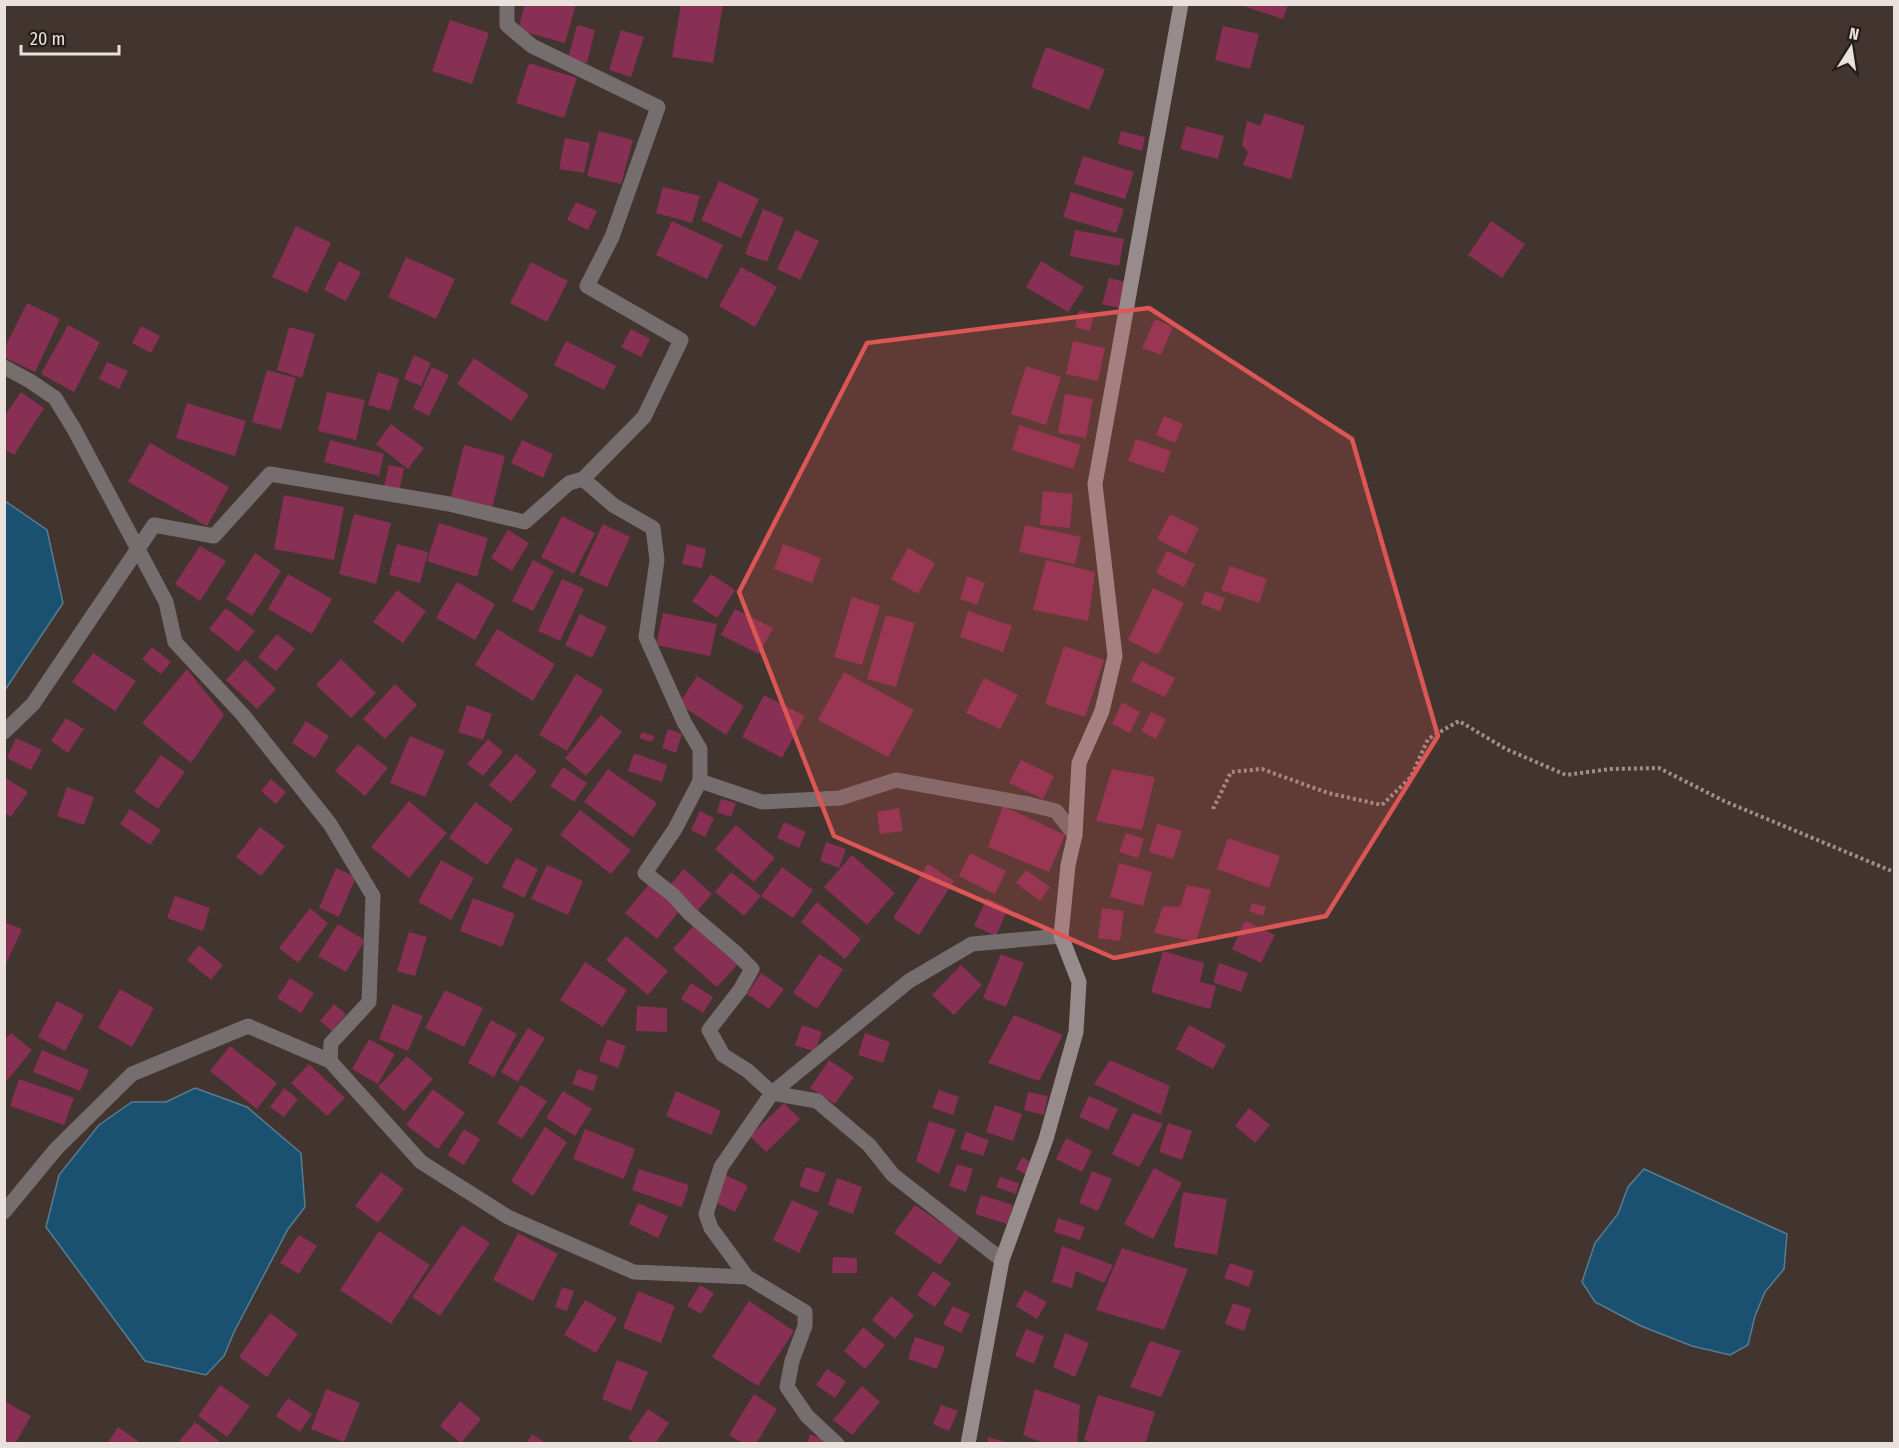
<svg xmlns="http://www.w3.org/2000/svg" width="1899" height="1448" viewBox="0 0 1899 1448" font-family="'Fira Sans Condensed',sans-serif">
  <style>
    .water { fill: #1a5170; stroke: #587c91; stroke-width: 1.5 }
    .building { fill: #882f54 }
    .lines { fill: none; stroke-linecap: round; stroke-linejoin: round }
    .path { stroke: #9c918c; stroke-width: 4; stroke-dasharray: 3 3; stroke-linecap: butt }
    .lane { stroke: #756d6e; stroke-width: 15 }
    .street { stroke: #756d6e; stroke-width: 15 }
    .secondary { stroke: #988b8c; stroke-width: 15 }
    .marked { fill: #db5655; fill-opacity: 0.2; stroke: #db5655; stroke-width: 4.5; stroke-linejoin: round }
  </style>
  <rect width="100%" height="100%" fill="#42342e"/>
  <path class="water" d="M5 501 47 530 63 603 5 690Z
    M195 1088 247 1107 301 1153 305 1207 288 1229 234 1332 224 1356 206 1375 145 1361 46 1227 59 1175 99 1125 132 1102H166Z
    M1644 1169 1787 1234 1784 1269 1765 1292 1755 1316 1748 1345 1730 1355 1692 1346 1641 1326 1595 1302 1582 1282 1595 1243 1618 1214 1628 1187Z"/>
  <path class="building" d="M525 4H576L565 43 518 30Z
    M681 4 723 5 713 63 672 57Z
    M1240 5H1288L1283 19Z
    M450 20 489 33 472 84 432 71Z
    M577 25 595 30 587 63 568 58Z
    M1223 26 1259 34 1250 69 1215 60Z
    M621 30 644 37 631 77 609 70Z
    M1046 47 1105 69 1089 110 1031 87Z
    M529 63 577 78 564 118 516 103Z
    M1265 113 1305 126 1291 179 1243 165 1248 152 1242 145 1247 121 1260 126Z
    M1186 126 1224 136 1218 159 1180 149Z
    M599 131 633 140 621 184 587 176Z
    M1121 131 1145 137 1142 151 1118 144Z
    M565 138 590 143 584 173 559 169Z
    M1083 156 1134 172 1125 199 1074 184Z
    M719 181 759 199 741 238 701 220Z
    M663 187 700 196 692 223 656 213Z
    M1071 192 1124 209 1116 233 1063 217Z
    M576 202 597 211 588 230 567 220Z
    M763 209 784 218 767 262 745 254Z
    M672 221 723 245 707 279 656 255Z
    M1491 221 1525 244 1502 278 1468 255Z
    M296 226 331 243 307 293 272 277Z
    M796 230 819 241 800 280 777 269Z
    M1075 230 1124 239 1119 266 1070 256Z
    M406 257 455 279 436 319 388 297Z
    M339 261 361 272 346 301 324 290Z
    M1041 261 1084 287 1068 312 1026 287Z
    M531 262 568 281 547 322 510 303Z
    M741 267 777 287 755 327 719 306Z
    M1109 278 1125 282 1119 308 1102 304Z
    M27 303 60 319 35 372 4 357V349Z
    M1079 310 1094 314 1090 331 1075 327Z
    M1155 319 1173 327 1161 355 1142 348Z
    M68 325 100 342 74 392 41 374Z
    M141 326 160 336 151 353 132 343Z
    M289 327 315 334 302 378 277 370Z
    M631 329 650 339 641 357 621 347Z
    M566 341 616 366 604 390 554 365Z
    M1073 341 1105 348 1098 381 1066 374Z
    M414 355 431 363 421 386 404 379Z
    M474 358 529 395 511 421 457 384Z
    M107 362 128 371 119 389 99 379Z
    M1026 366 1061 377 1046 425 1011 414Z
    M432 367 449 375 429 416 413 408Z
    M267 370 296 378 281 430 252 422Z
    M378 372 399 379 390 411 368 405Z
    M21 392 44 408 14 455 4 449V417Z
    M327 392 365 400 356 440 318 431Z
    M1065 394 1093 399 1086 438 1058 433Z
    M187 403 246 421 235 456 176 438Z
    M1164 416 1183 424 1175 443 1156 435Z
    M391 424 424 448 408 469 376 444Z
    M1019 425 1081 445 1073 469 1012 450Z
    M1136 439 1171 451 1164 473 1128 461Z
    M330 440 384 454 379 476 324 462Z
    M522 440 553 454 543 478 511 463Z
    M150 443 229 487 207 526 128 482Z
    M464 445 505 456 492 508 451 497Z
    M389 465 404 468 399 493 383 490Z
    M1043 491 1073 494 1070 528 1040 525Z
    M284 495 344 507 334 560 274 549Z
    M354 514 391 523 376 584 339 574Z
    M1170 514 1199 528 1186 554 1157 539Z
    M562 516 595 533 574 574 541 557Z
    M439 523 488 538 477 577 427 561Z
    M603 524 630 537 607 587 579 575Z
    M1025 525 1081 537 1075 564 1019 552Z
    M508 530 529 543 512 571 491 558Z
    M397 544 428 552 420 583 389 575Z
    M687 544 706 549 702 568 682 564Z
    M783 544 821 558 812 583 774 569Z
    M200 546 226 561 200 601 175 584Z
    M908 548 935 563 918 594 891 579Z
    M1167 551 1195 564 1184 587 1156 573Z
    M255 553 281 571 252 616 226 599Z
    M533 560 554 571 533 611 512 601Z
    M1046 560 1095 572 1088 621 1033 610Z
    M1230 566 1267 579 1259 603 1221 590Z
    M288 574 332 599 312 634 268 609Z
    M711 574 735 590 717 618 692 601Z
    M967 576 985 583 977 605 960 599Z
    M562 579 584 589 560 641 538 631Z
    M457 582 495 604 475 640 436 618Z
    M1153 588 1184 603 1158 655 1128 640Z
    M397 590 426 611 403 643 373 622Z
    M1205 591 1225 598 1220 611 1201 604Z
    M852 597 880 606 862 665 834 657Z
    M226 608 255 631 238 652 209 629Z
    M735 609 773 628 759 654 721 635Z
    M968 611 1012 626 1003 652 960 637Z
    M663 613 717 624 710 656 656 645Z
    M580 614 607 627 592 658 565 645Z
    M886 615 915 623 896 687 867 679Z
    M497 629 555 664 533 701 475 665Z
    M277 634 295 649 276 671 258 657Z
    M1064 646 1104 660 1085 717 1045 704Z
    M152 647 171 662 161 674 142 659Z
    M93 653 136 681 115 711 72 682Z
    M245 659 276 689 257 709 226 680Z
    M341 659 376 693 351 718 316 685Z
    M1141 661 1175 678 1165 697 1131 681Z
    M187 669 224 715 191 763 142 723Z
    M844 672 914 710 888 757 818 720Z
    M576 674 603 690 567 751 539 735Z
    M697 676 744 706 726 735 679 704Z
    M984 678 1018 695 1000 729 966 713Z
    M395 684 417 705 385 739 363 719Z
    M764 695 805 716 782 758 742 737Z
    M1122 702 1140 712 1130 733 1112 724Z
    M467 705 492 714 483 740 458 732Z
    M1151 712 1166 719 1156 739 1141 731Z
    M601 715 622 732 586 776 565 758Z
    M66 718 84 729 68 753 51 741Z
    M306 721 329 736 315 758 292 743Z
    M668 729 682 734 676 753 662 748Z
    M642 732 654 736 652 742 639 738Z
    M410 736 445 751 425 797 390 783Z
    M16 738 42 750 31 770 7 758Z
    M488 739 503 752 483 776 467 764Z
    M358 744 388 768 365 796 335 771Z
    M634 753 667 765 662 782 628 771Z
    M516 754 537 771 511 803 489 785Z
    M161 755 185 772 158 809 134 792Z
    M1021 760 1054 776 1043 799 1009 783Z
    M563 767 587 783 574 802 550 786Z
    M608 769 657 803 633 837 584 802Z
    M1112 769 1155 777 1142 830 1096 821Z
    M4 777 28 792 11 817 4 812Z
    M271 779 286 792 276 804 261 791Z
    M67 787 94 797 84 825 57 816Z
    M721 799 736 803 731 817 717 812Z
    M409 801 447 833 409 878 371 847Z
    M475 802 513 829 487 865 449 838Z
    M1003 806 1065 835 1049 872 988 847Z
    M899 808 903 831 880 834 877 812Z
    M130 809 161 830 150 845 120 824Z
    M580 810 631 850 611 874 560 835Z
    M700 811 714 818 705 837 691 830Z
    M784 822 806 832 799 848 777 838Z
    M1157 824 1182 831 1173 859 1149 852Z
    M736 825 775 858 754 882 715 849Z
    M260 827 285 846 261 876 236 857Z
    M1126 833 1144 839 1138 858 1119 852Z
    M1228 838 1280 856 1269 888 1217 869Z
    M826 842 846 849 839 868 820 861Z
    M970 853 1006 871 995 894 959 876Z
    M852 855 895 893 867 925 824 887Z
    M516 858 538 869 524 898 502 887Z
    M441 860 474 878 451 920 418 902Z
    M1119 863 1152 872 1143 906 1110 897Z
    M928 864 954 881 919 935 893 918Z
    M547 865 583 881 568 915 531 899Z
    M782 867 813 890 793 918 761 896 744 916 715 892 731 872 761 896Z
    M336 868 356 877 339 917 319 908Z
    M684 869 712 894 697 911 669 886Z
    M1026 870 1050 887 1040 901 1016 883Z
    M649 884 680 910 657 939 625 913Z
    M1187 885 1211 890 1196 942 1154 933 1163 906 1180 907Z
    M175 896 210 908 203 931 167 918Z
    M473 898 515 914 502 947 460 931Z
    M987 898 1008 908 996 936 974 926Z
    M817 902 861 939 845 959 801 922Z
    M1252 903 1266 907 1263 916 1249 911Z
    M310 908 328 923 298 963 279 948Z
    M1102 908 1124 911 1120 941 1098 938Z
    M1245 921 1275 935 1261 963 1232 949Z
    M4 922 22 929 4 968Z
    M338 924 365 940 346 972 318 956Z
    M695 924 739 963 717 987 673 949Z
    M409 932 427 937 415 976 397 971Z
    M626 936 668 971 648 995 606 960Z
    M199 945 223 965 211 980 187 960Z
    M1163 951 1204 963 1200 982 1216 986 1210 1009 1151 992Z
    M819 954 843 969 817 1009 793 993Z
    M1001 954 1024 963 1006 1007 983 998Z
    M585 962 627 990 603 1027 560 1000Z
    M1219 963 1248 973 1241 992 1213 982Z
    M961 965 982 985 954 1015 932 995Z
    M761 973 784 989 769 1009 747 994Z
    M290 978 314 993 301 1013 277 998Z
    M691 983 713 997 703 1013 681 999Z
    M120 989 154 1008 132 1047 98 1028Z
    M445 990 483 1008 464 1047 425 1028Z
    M57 1001 84 1015 65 1051 38 1037Z
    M334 1004 346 1014 332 1031 320 1021Z
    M393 1004 423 1016 408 1051 379 1039Z
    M637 1006 667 1008V1032L636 1031Z
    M1014 1015 1063 1035 1039 1081 988 1063Z
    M491 1020 517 1034 494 1077 468 1063Z
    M802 1025 822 1032 815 1052 795 1045Z
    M1189 1025 1226 1045 1213 1069 1176 1049Z
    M528 1028 545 1038 518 1082 501 1072Z
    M11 1033 32 1050 4 1084V1040Z
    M865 1033 890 1042 883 1063 858 1055Z
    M369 1039 395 1054 378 1084 352 1069Z
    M607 1039 626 1046 618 1068 599 1061Z
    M230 1046 277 1083 257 1109 210 1071Z
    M42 1050 89 1070 80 1091 33 1072Z
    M407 1056 433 1079 404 1111 378 1087Z
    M829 1060 854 1077 835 1104 810 1088Z
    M1110 1060 1170 1086 1161 1115 1094 1084Z
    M309 1064 345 1098 327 1116 291 1083Z
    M578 1069 598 1076 593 1091 572 1084Z
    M19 1079 74 1098 64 1125 10 1106Z
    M521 1085 547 1101 522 1139 497 1123Z
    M284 1088 298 1099 284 1117 270 1107Z
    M433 1089 465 1113 438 1149 406 1125Z
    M939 1090 959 1097 953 1115 932 1108Z
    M563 1091 592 1109 575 1136 546 1118Z
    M676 1091 721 1111 711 1135 666 1116Z
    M1028 1092 1048 1096 1044 1115 1024 1110Z
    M1089 1096 1118 1109 1108 1130 1079 1117Z
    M784 1103 800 1119 766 1152 750 1136Z
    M995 1105 1022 1114 1013 1141 986 1132Z
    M1249 1108 1270 1125 1255 1143 1235 1126Z
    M1133 1113 1163 1124 1139 1167 1112 1154Z
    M929 1121 956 1130 939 1174 916 1161Z
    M1168 1123 1192 1131 1182 1160 1159 1152Z
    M545 1127 567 1142 533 1196 511 1181Z
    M464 1129 480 1139 464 1165 448 1155Z
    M585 1129 635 1149 624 1179 573 1159Z
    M966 1132 989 1140 983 1156 960 1149Z
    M1066 1138 1092 1151 1082 1172 1056 1159Z
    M1022 1157 1031 1162 1025 1174 1016 1169Z
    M957 1164 973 1169 966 1192 949 1186Z
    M806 1167 826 1173 818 1193 799 1186Z
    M1154 1168 1182 1183 1153 1239 1124 1224Z
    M639 1169 689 1185 682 1207 632 1190Z
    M1092 1171 1112 1179 1098 1211 1079 1203Z
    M381 1172 404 1189 378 1223 355 1206Z
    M726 1175 748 1186 735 1212 713 1201Z
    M1000 1177 1019 1183 1016 1194 996 1187Z
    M837 1178 862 1187 853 1214 828 1205Z
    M1183 1192 1227 1199 1217 1255 1174 1247Z
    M981 1195 1013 1205 1007 1224 975 1214Z
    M792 1200 819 1212 799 1253 773 1240Z
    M638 1203 668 1216 658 1238 629 1224Z
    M915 1205 960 1236 940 1265 894 1233Z
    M1058 1218 1085 1227 1080 1240 1054 1232Z
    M462 1225 490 1243 440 1316 412 1297Z
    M379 1231 430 1265 391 1324 340 1290Z
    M518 1233 558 1254 533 1301 493 1280Z
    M299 1235 317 1246 299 1274 280 1263Z
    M1062 1246 1113 1265 1104 1283 1076 1271 1072 1288 1052 1282Z
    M1122 1248 1188 1269 1164 1330 1096 1310Z
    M833 1257 857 1258V1273H832Z
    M1230 1263 1254 1271 1249 1287 1224 1278Z
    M933 1271 951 1283 935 1307 917 1295Z
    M700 1285 714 1293 701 1314 687 1306Z
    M562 1287 574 1291 567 1311 555 1307Z
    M1025 1290 1047 1302 1037 1319 1016 1306Z
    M638 1291 675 1306 661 1343 623 1328Z
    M891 1296 914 1315 895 1339 872 1320Z
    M585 1300 617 1318 596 1353 564 1335Z
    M749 1301 794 1331 758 1386 712 1357Z
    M1233 1303 1251 1309 1244 1331 1225 1324Z
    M953 1306 970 1314 961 1333 943 1324Z
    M270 1313 298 1334 267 1377 239 1357Z
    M863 1327 885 1345 865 1369 844 1351Z
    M1026 1329 1044 1336 1034 1364 1015 1356Z
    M1065 1333 1089 1343 1075 1377 1053 1367Z
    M915 1337 945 1347 937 1369 908 1359Z
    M1150 1341 1181 1351 1161 1397 1130 1387Z
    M617 1360 648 1372 631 1411 602 1399Z
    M827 1369 846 1381 835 1398 816 1385Z
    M220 1385 250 1406 227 1437 198 1416Z
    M862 1386 880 1402 852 1435 833 1420Z
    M326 1389 360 1403 344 1442 311 1429Z
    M1035 1389 1080 1405 1077 1444H1046L1023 1435Z
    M754 1394 777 1409 756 1444H744L729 1435Z
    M1098 1395 1155 1412 1145 1444H1097L1084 1440Z
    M288 1398 312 1414 300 1432 276 1416Z
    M4 1401 31 1416 15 1444H4Z
    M460 1401 481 1419 461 1443 440 1426Z
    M941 1405 958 1411 949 1431 933 1424Z
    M648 1409 669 1423 655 1444H636L628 1438Z
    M195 1422 219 1441 217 1444H181L179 1441Z
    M118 1427 138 1441 136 1444H107Z
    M532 1434 547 1444H526Z
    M810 1434 824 1439 823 1444H807Z
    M988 1437 1010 1443V1444H987Z"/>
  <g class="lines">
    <path class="path" d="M1213 809 1231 772 1262 769 1328 793 1382 805 1411 777 1428 739 1459 721 1506 749 1566 775 1610 769 1659 768 1724 801 1894 872"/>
    <path class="lane" d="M700 781 762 802 840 798 896 780 1028 804 1056 811 1075 835
      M4 1212 56 1149 132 1074 248 1026 330 1061
      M747 1277 711 1228 706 1214 721 1167 772 1093 909 981 972 944 1061 936"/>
    <path class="street" d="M507 4V25L532 46 658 107 612 237 587 286 681 340 644 417 583 479 613 505 653 528 657 560 646 637 684 722 700 749V781L675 829 645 873 673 895 689 913 736 953 752 969 740 990 709 1030 723 1055 748 1071 772 1093 817 1101 869 1145 893 1175 1002 1260
      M4 367 30 381 55 398 74 429 166 602 175 642 243 715 330 824 373 896 369 1002 331 1043 330 1061 421 1162 508 1217 634 1272 747 1277 805 1312V1326L792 1361 787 1387 807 1416 837 1444
      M4 732 33 704 154 525 214 536 270 474 449 504 525 522 569 483 583 479"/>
    <path class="secondary" d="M968 1444 1002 1260 1046 1139 1076 1032 1079 982 1061 936 1068 865 1075 835 1079 763 1102 711 1115 656 1095 484 1181 4"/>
  </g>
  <path class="marked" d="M1149 308 1352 439 1438 736 1326 916 1114 958 834 836 739 592 867 343Z"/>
  <rect width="1899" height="1448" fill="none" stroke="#eae1dd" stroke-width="12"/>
  <g transform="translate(1851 48) rotate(12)" stroke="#241d1a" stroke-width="4.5" paint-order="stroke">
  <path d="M0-4.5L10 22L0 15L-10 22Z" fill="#eae1dd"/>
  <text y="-9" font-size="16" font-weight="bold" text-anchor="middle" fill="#eae1dd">N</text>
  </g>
  <path d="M21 45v9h98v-9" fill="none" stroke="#eae1dd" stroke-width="3"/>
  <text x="30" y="45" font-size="18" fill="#eae1dd" stroke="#241d1a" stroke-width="4.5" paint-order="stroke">20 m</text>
</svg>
